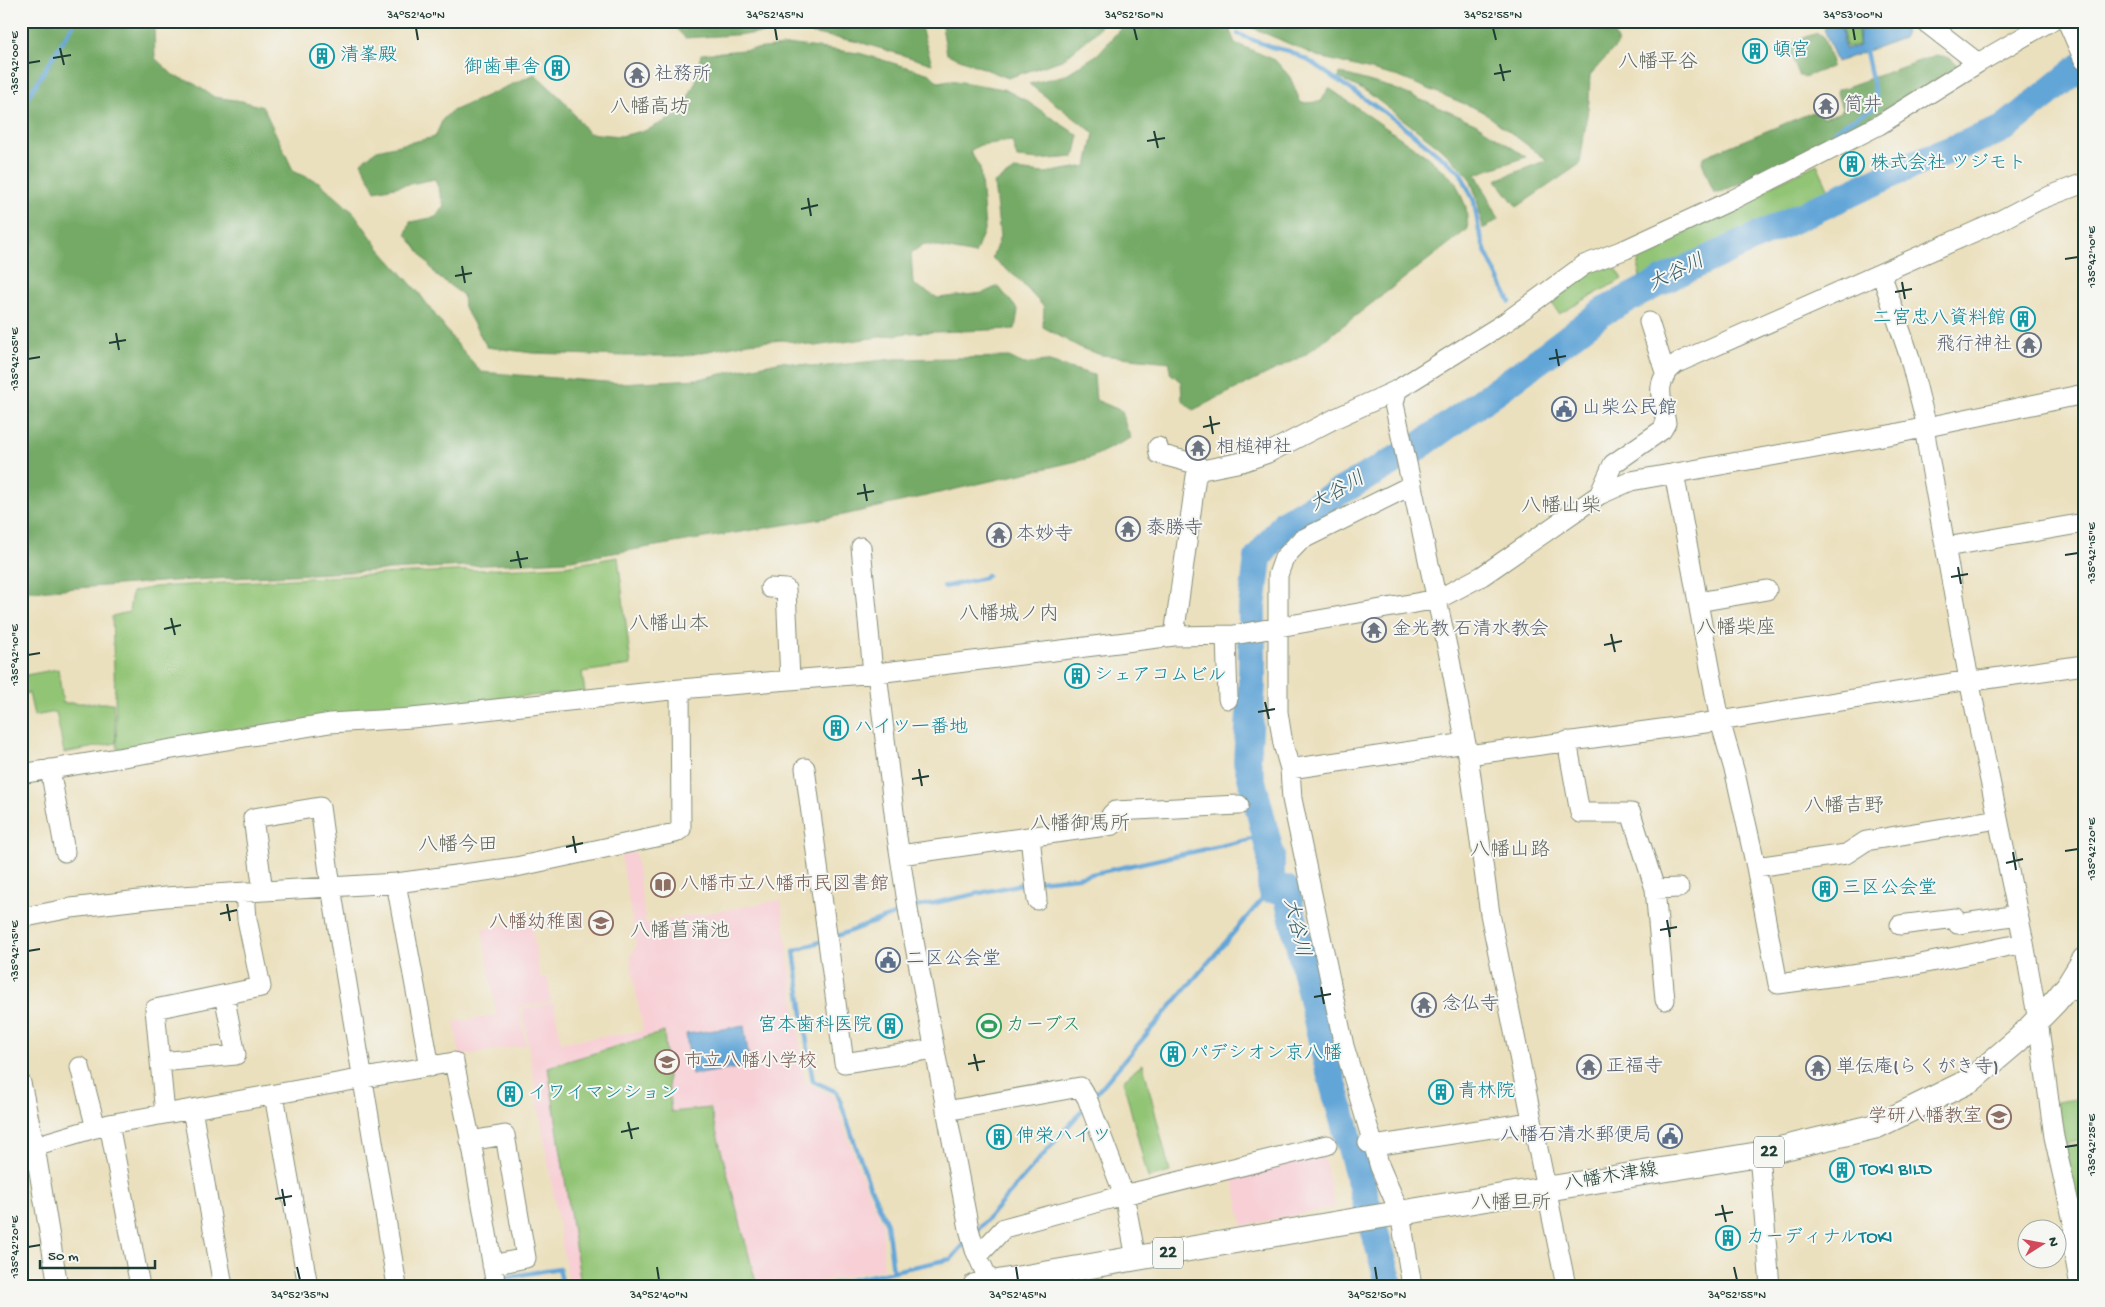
<svg xmlns="http://www.w3.org/2000/svg" width="2105" height="1307" viewBox="0 0 2105 1307" font-family="'Gochi Hand','Klee One',sans-serif">
  <style>
    .built { fill: #f7cfd5 }
    .green { fill: #92c474; stroke: #588054 }
    .forest { fill: #75aa66; stroke: #4a744d }
    .water { fill: #62a5d7; stroke: #407186; fill-rule: evenodd }
    .lines { fill: none; stroke-linecap: round; stroke-linejoin: round }
    .stream { stroke: #62a5d7; stroke-width: 4.5 }
    .river { stroke: #62a5d7; stroke-width: 28 }
    .minor-casing { stroke: #858e78; stroke-width: 21 }
    .major-casing { stroke: #858e78; stroke-width: 26 }
    .minor { stroke: #fff; stroke-width: 19 }
    .major { stroke: #fff; stroke-width: 24 }
    .ticks { fill: none; stroke: #1f3d34; stroke-width: 2 }
    .labels { text-anchor: middle; dominant-baseline: central; stroke-width: 4; stroke-linejoin: round; paint-order: stroke }
    .shield { fill: #f6f6f2; stroke: #60746d; stroke-width: 1 }
    .shield-label { font-size: 18px; font-weight: bold; fill: #1f3d34 }
    .culture-label { font-size: 19px; fill: #0d838f; stroke: #f6f6f2; text-anchor: start }
    .worship-label { font-size: 19px; fill: #5b616d; stroke: #f6f6f2; text-anchor: start }
    .service-label { font-size: 19px; fill: #4e5e75; stroke: #f6f6f2; text-anchor: start }
    .education-label { font-size: 19px; fill: #785e54; stroke: #f6f6f2; text-anchor: start }
    .leisure-label { font-size: 19px; fill: #27864d; stroke: #f6f6f2; text-anchor: start }
    .street-label { font-size: 19px; fill: #1f3d34; stroke: #f6f6f2 }
    .neighbourhood-label { font-size: 20px; fill: #64665b; stroke: #f6f6f2 }
    .water-label { font-size: 20px; font-style: italic; fill: #335c65; stroke: #f6f6f2 }
    .neatline { fill: none; stroke: #1f3d34; stroke-width: 2 }
    .ticks-label { font-size: 12px; text-anchor: middle; fill: #1f3d34 }
  </style>
  <rect width="100%" height="100%" fill="#f6f6f2"/>
  <filter id="ink" filterUnits="userSpaceOnUse"><feTurbulence type="fractalNoise" baseFrequency=".02" numOctaves="2"/><feDisplacementMap in="SourceGraphic" scale="10" xChannelSelector="R" yChannelSelector="G"/><feConvolveMatrix kernelMatrix="1 2 1 2 8 2 1 2 1" color-interpolation-filters="sRGB"/></filter>
  <filter id="wash" filterUnits="userSpaceOnUse"><feTurbulence type="fractalNoise" baseFrequency=".0096" numOctaves="4" result="noise"/><feDisplacementMap in="SourceGraphic" scale="20" xChannelSelector="R" yChannelSelector="G"/><feGaussianBlur stdDeviation="1.12" result="paint"/><feColorMatrix in="noise" values="0 0 0 0 0 0 0 0 0 0 0 0 0 0 0 0 0 1.4 0 .05"/><feComposite in="paint" operator="in"/></filter>
  <g filter="url(#wash)">
    <rect width="100%" height="100%" fill="#ebe0bd"/>
    <path class="built" d="M635 852 646 924 781 900 805 1082 833 1096 865 1185 883 1224V1269L798 1286H569L522 1009 554 1003 561 1042 643 1031 630 959 636 945 621 855Z
      M531 920 540 978H548L551 1002 519 1007 526 1045 460 1056 454 1022 497 1015 482 929Z
      M1324 1157 1335 1207 1243 1226 1232 1175Z"/>
    <path class="green" d="M1847 25 1858 31 1859 45 1846 47 1842 26Z
      M1817 164 1830 192 1640 280 1638 258 1646 246Z
      M1613 263 1622 279 1559 314 1551 301 1596 268Z
      M618 557 631 665 582 672 585 692C427 702 273 724 117 749L112 616 129 612 132 592 154 587 344 576 565 566Z
      M58 669 63 703H113L116 743 64 753 56 712 34 716 29 693 21 694V676Z
      M664 1032 671 1112 710 1108 757 1286H581L548 1067Z
      M1143 1064 1170 1172 1148 1178 1123 1080Z
      M2076 1099 2078 1109 2084 1108V1140L2063 1144 2056 1102Z
      M2084 1144V1241H2083L2064 1147Z"/>
    <path class="forest" d="M21 21H166L154 27 155 58 173 75 193 83 214 97 242 101 263 107 294 172 319 182 354 213 379 248 419 293 453 339 481 372 618 383 699 379 782 361 818 367 894 359 1009 357 1024 364 1046 361 1094 375 1096 400 1122 411 1126 427 1131 438 1090 458 844 515 565 561 174 581 21 592Z
      M670 21H821L825 25 846 21H919L932 64 859 42 799 31 685 38Z
      M941 21H1105L1094 34 1062 60 1008 78 947 54Z
      M1127 21H1226L1235 43 1275 60 1290 77 1301 103 1320 102 1329 88 1425 155 1455 181 1466 207 1468 229 1305 355 1193 410 1182 400 1181 382 1170 373V362L1101 355 1081 348 1043 327 1044 307 1016 277 992 258 1000 237 994 183 1014 170 1045 173 1087 166 1094 133 1029 84 1065 75 1098 54Z
      M1237 21H1616L1611 25 1618 44 1590 75 1589 101 1580 164 1517 207 1496 180 1547 160 1482 111 1399 77 1319 57Z
      M1817 33 1823 36 1832 62 1831 67 1804 77 1799 76 1789 48 1790 43Z
      M795 45 859 53 930 74 938 82 950 80 1004 89 1025 100 1079 136 1074 157 1038 160 1017 158 1012 141 980 145 970 151 980 168 985 228 975 254 924 244 911 253 913 284 938 298 983 293 998 286 1018 310 1015 329 908 333 815 346 783 340 748 343 684 356H625L532 353 487 347 464 307 463 295 437 276 406 234 410 222 436 217 444 205 435 179 375 191 361 162 377 150 435 137 443 119 450 112 535 74 564 101 588 133 621 136 647 130 680 114 696 81 701 54Z
      M1936 55C1945 57 1954 56 1957 67 1880 116 1801 155 1719 193H1714L1702 162 1703 157 1818 110 1821 116 1823 118 1841 112 1842 109 1837 93 1838 90Z
      M1340 73 1393 88 1475 123 1526 157 1476 174 1499 219 1483 229 1477 198 1469 176 1463 170 1439 147 1367 92 1339 78Z"/>
    <path class="water" d="M1833 21H1896L1906 32 1903 38 1837 62 1824 29ZM1847 23 1859 30 1860 46 1845 49 1841 25Z
      M744 1026 750 1066 692 1075 686 1034Z"/>
    <g class="lines">
      <path class="stream" d="M1238 34 1271 47 1289 51 1309 61 1397 121 1460 172 1474 201 1479 231 1486 253 1510 302
        M21 108 73 25
        M1833 134 1836 129 1875 107 1877 103 1866 51
        M944 587 984 578 987 575
        M1038 881 1078 877 1266 836
        M911 908 1031 882
        M832 938 904 911
        M822 941 794 951 810 1064 813 1081 837 1092 869 1184 887 1224 893 1271
        M1093 1097 1271 889
        M975 1233 1085 1107
        M498 1279 559 1268 563 1286
        M462 1286 491 1280
        M822 1286 951 1259 968 1240"/>
      <path class="river" d="M1390 1286 1327 1062 1286 889H1271V856L1247 761 1252 683V607L1258 558 1285 523 1418 447 1542 358 1604 311 1676 274 1907 167 2003 129 2084 64"/>
    </g>
  </g>
  <g filter="url(#ink)">
    <g class="lines">
      <defs>
        <path id="minor" d="M1924 21 1978 63
          M2067 21 2084 60
          M1881 273 1909 355 1927 427
          M1649 322 1665 372
          M1397 390 1394 404 1450 660 1468 755 1490 914 1566 1286
          M1924 428 1969 680 2024 943 2038 1021 2054 1137 2074 1226 2072 1242 2080 1286
          M1158 447 1159 454 1196 464 1202 470
          M1674 473 1720 721 1735 773 1756 867 1778 984 1911 966 2024 943
          M1412 485 1301 540 1284 558 1278 575V712L1283 744 1290 769 1292 799 1344 1046 1380 1167 1400 1213 1412 1286
          M1599 495 1613 464 1662 430 1666 423C1661 397 1653 381 1677 363L1999 221 2039 200 2084 183
          M861 547 873 673
          M1946 547 2084 523
          M770 588 786 589 790 680
          M1698 602 1767 590
          M1174 636 1196 476 1202 470 1242 462 1268 453 1336 418 1397 390 1506 322 1584 265 1626 249 1732 200 1879 125 1978 63 2051 21
          M1226 636 1228 699
          M877 673 897 837 909 915 969 1229 975 1250 990 1283
          M1567 741 1580 813H1631L1655 889 1665 1000
          M1468 755 1720 721 1969 680H1980L2084 665
          M805 768 844 1063 934 1049
          M50 769 65 852
          M1290 769 1466 743
          M21 774 330 723 412 718 680 689 877 673 1174 636 1234 635 1438 599 1482 576 1599 495 1631 481 1894 434 2084 394
          M1030 837 1037 900
          M900 855 1113 825 1111 815 1115 811 1239 805
          M1756 867 1846 854 1866 841 1998 819
          M396 883 430 1067
          M1655 889 1679 888
          M263 891 253 818 320 807 331 887 397 1286
          M21 918 71 908 165 897 396 883 516 867 675 833 681 829 680 689
          M1900 925 1955 918 1958 924 2018 915
          M2068 986 2080 992 2084 991
          M160 1062 236 1055 224 995
          M80 1067 96 1128
          M21 1083 35 1147 58 1286
          M274 1095 308 1286
          M192 1109 223 1286
          M946 1111 1080 1087 1087 1098 1124 1195 1004 1228 978 1256
          M165 1114 155 1009 261 987 247 919 245 892
          M109 1124 140 1286
          M470 1141 505 1135 526 1258 492 1265
          M1368 1143 1374 1146 1531 1122
          M21 1150 109 1124 454 1062 473 1152 496 1286
          M1759 1154 1770 1286
          M1136 1258 1124 1195 1327 1145"/>
        <path id="major" d="M975 1286 1345 1222 1759 1154 1877 1126 1971 1080 2018 1040 2055 1002 2068 986 2084 960"/>
      </defs>
      <use href="#minor" class="minor-casing"/>
      <use href="#major" class="major-casing"/>
      <use href="#minor" class="minor"/>
      <use href="#major" class="major"/>
    </g>
  </g>
  <path class="ticks" d="M416 28 418 40M775 28 777 40M1134 28 1137 40M1493 28 1496 40M1853 28 1855 40M60 48 64 65M53 58 71 55M28 63 40 61M1500 64 1504 81M1494 74 1511 71M1154 131 1158 148M1147 141 1165 138M808 198 811 216M801 209 818 205M2065 259 2078 257M462 266 465 283M455 276 472 273M1902 282 1905 299M1895 292 1912 289M116 333 119 350M109 343 126 340M1556 349 1559 366M28 359 40 357M1549 359 1566 356M1210 416 1213 434M1203 427 1220 423M864 484 867 501M857 494 874 491M517 551 521 568M2065 555 2078 553M510 561 528 558M1958 567 1961 584M1951 577 1968 574M171 618 175 635M164 629 181 625M1611 634 1615 652M1604 645 1622 641M28 655 40 653M1265 702 1269 719M1258 712 1275 709M919 769 922 786M912 779 929 776M573 836 576 853M566 847 583 843M2065 851 2078 849M2013 852 2016 870M2006 863 2023 859M227 904 230 921M220 914 237 910M1667 920 1670 937M1660 930 1677 927M28 951 40 949M1321 987 1324 1004M1314 997 1331 994M974 1054 978 1071M968 1064 985 1061M628 1122 632 1139M621 1132 639 1128M2065 1147 2078 1145M282 1189 285 1206M275 1199 292 1196M1722 1205 1726 1222M1715 1215 1733 1212M28 1247 40 1245M297 1267 300 1280M657 1267 659 1280M1016 1267 1018 1280M1375 1267 1377 1280M1734 1267 1737 1280"/>
  <defs>
    <symbol id="building-ring" viewBox="-11 -11 22 22"><circle r="9.5" fill="#f6f6f2" stroke="#0f9aa8" stroke-width="1.5"/><path d="M-4-6H4V6H1V3H-1V6H-4ZM-2.5-4.3h1.7v1.8h-1.7ZM.8-4.3h1.7v1.8H.8ZM-2.5-1h1.7V.8h-1.7ZM.8-1h1.7V.8H.8Z" fill="#0f9aa8"/></symbol>
    <symbol id="temple-ring" viewBox="-11 -11 22 22"><circle r="9.5" fill="#f6f6f2" stroke="#6b7280" stroke-width="1.5"/><path d="M0-6L5-2H3V0L6.5 2.5H4V6H1.5V3h-3V6H-4V2.5H-6.5L-3 0V-2H-5Z" fill="#6b7280"/></symbol>
    <symbol id="civic-ring" viewBox="-11 -11 22 22"><circle r="9.5" fill="#f6f6f2" stroke="#5c6f8a" stroke-width="1.5"/><path d="M-.6-6.5H3V-4.5H.6V-3L4-1V1h2V6H-6V1h2V-1L-.6-3ZM-1.2 2.5V6h2.4V2.5Z" fill="#5c6f8a"/></symbol>
    <symbol id="library-ring" viewBox="-11 -11 22 22"><circle r="9.5" fill="#f6f6f2" stroke="#8d6e63" stroke-width="1.5"/><path d="M-6-4Q-3-5.5-.7-3.5V5Q-3 3-6 4ZM6-4Q3-5.5 .7-3.5V5Q3 3 6 4Z" fill="#8d6e63"/></symbol>
    <symbol id="school-ring" viewBox="-11 -11 22 22"><circle r="9.5" fill="#f6f6f2" stroke="#8d6e63" stroke-width="1.5"/><path d="M0-5L7-2L0 1L-7-2ZM-4 1L0 2.5L4 1V4Q0 6-4 4Z" fill="#8d6e63"/></symbol>
    <symbol id="stadium-ring" viewBox="-11 -11 22 22"><circle r="9.5" fill="#f6f6f2" stroke="#2e9e5b" stroke-width="1.5"/><path d="M0-5a6.5 5 0 1 0 0 10a6.5 5 0 1 0 0-10ZM-3.5-1.8h7v3.6h-7Z" fill="#2e9e5b"/></symbol>
  </defs>
  <g fill-rule="evenodd">
    <use href="#building-ring" x="1741" y="37" width="28" height="28"/>
    <use href="#building-ring" x="308" y="42" width="28" height="28"/>
    <use href="#building-ring" x="543" y="54" width="28" height="28"/>
    <use href="#temple-ring" x="623" y="61" width="28" height="28"/>
    <use href="#temple-ring" x="1812" y="92" width="28" height="28"/>
    <use href="#building-ring" x="1838" y="150" width="28" height="28"/>
    <use href="#building-ring" x="2009" y="305" width="28" height="28"/>
    <use href="#temple-ring" x="2015" y="331" width="28" height="28"/>
    <use href="#civic-ring" x="1550" y="395" width="28" height="28"/>
    <use href="#temple-ring" x="1184" y="434" width="28" height="28"/>
    <use href="#temple-ring" x="1114" y="515" width="28" height="28"/>
    <use href="#temple-ring" x="985" y="521" width="28" height="28"/>
    <use href="#temple-ring" x="1360" y="616" width="28" height="28"/>
    <use href="#building-ring" x="1063" y="662" width="28" height="28"/>
    <use href="#building-ring" x="822" y="714" width="28" height="28"/>
    <use href="#library-ring" x="649" y="871" width="28" height="28"/>
    <use href="#building-ring" x="1811" y="875" width="28" height="28"/>
    <use href="#school-ring" x="587" y="909" width="28" height="28"/>
    <use href="#civic-ring" x="874" y="946" width="28" height="28"/>
    <use href="#temple-ring" x="1410" y="991" width="28" height="28"/>
    <use href="#building-ring" x="876" y="1012" width="28" height="28"/>
    <use href="#stadium-ring" x="975" y="1012" width="28" height="28"/>
    <use href="#building-ring" x="1159" y="1040" width="28" height="28"/>
    <use href="#school-ring" x="653" y="1048" width="28" height="28"/>
    <use href="#temple-ring" x="1575" y="1053" width="28" height="28"/>
    <use href="#temple-ring" x="1804" y="1054" width="28" height="28"/>
    <use href="#building-ring" x="1427" y="1078" width="28" height="28"/>
    <use href="#building-ring" x="496" y="1080" width="28" height="28"/>
    <use href="#school-ring" x="1985" y="1103" width="28" height="28"/>
    <use href="#civic-ring" x="1656" y="1122" width="28" height="28"/>
    <use href="#building-ring" x="985" y="1123" width="28" height="28"/>
    <use href="#building-ring" x="1828" y="1156" width="28" height="28"/>
    <use href="#building-ring" x="1714" y="1224" width="28" height="28"/>
  </g>
  <g class="labels">
    <g class="shield">
      <rect x="1754" y="1136.5" width="30" height="31" rx="4"/>
      <rect x="1153" y="1237.5" width="30" height="31" rx="4"/>
    </g>
    <g class="shield-label">
      <text x="1769" y="1152">22</text>
      <text x="1168" y="1253">22</text>
    </g>
    <g class="culture-label">
      <text x="1772" y="51">頓宮</text>
      <text x="340" y="56">清峯殿</text>
      <text x="540" y="68" text-anchor="end">御歯車舎</text>
      <text x="1870" y="164">株式会社 ツジモト</text>
      <text x="2006" y="319" text-anchor="end">二宮忠八資料館</text>
      <text x="1094" y="676">シェアコムビル</text>
      <text x="854" y="728">ハイツ一番地</text>
      <text x="1842" y="889">三区公会堂</text>
      <text x="872" y="1026" text-anchor="end">宮本歯科医院</text>
      <text x="1190" y="1054">パデシオン京八幡</text>
      <text x="1458" y="1092">青林院</text>
      <text x="528" y="1094">イワイマンション</text>
      <text x="1016" y="1137">伸栄ハイツ</text>
      <text x="1860" y="1170">TOKI BILD</text>
      <text x="1746" y="1238">カーディナルTOKI</text>
    </g>
    <g class="worship-label">
      <text x="654" y="75">社務所</text>
      <text x="1844" y="106">筒井</text>
      <text x="2012" y="345" text-anchor="end">飛行神社</text>
      <text x="1216" y="448">相槌神社</text>
      <text x="1146" y="529">泰勝寺</text>
      <text x="1016" y="535">本妙寺</text>
      <text x="1392" y="630">金光教 石清水教会</text>
      <text x="1442" y="1005">念仏寺</text>
      <text x="1606" y="1067">正福寺</text>
      <text x="1836" y="1068">単伝庵(らくがき寺)</text>
    </g>
    <g class="service-label">
      <text x="1582" y="409">山柴公民館</text>
      <text x="906" y="960">二区公会堂</text>
      <text x="1652" y="1136" text-anchor="end">八幡石清水郵便局</text>
    </g>
    <g class="education-label">
      <text x="680" y="885">八幡市立八幡市民図書館</text>
      <text x="584" y="923" text-anchor="end">八幡幼稚園</text>
      <text x="684" y="1062">市立八幡小学校</text>
      <text x="1982" y="1117" text-anchor="end">学研八幡教室</text>
    </g>
    <g class="leisure-label">
      <text x="1006" y="1026">カーブス</text>
    </g>
    <g class="street-label">
      <text transform="translate(1611 1178) rotate(-9)">八幡木津線</text>
    </g>
    <g class="neighbourhood-label">
      <text x="1658" y="63">八幡平谷</text>
      <text x="650" y="108">八幡高坊</text>
      <text x="1561" y="507">八幡山柴</text>
      <text x="1009" y="615">八幡城ノ内</text>
      <text x="669" y="625">八幡山本</text>
      <text x="1736" y="629">八幡柴座</text>
      <text x="1844" y="807">八幡吉野</text>
      <text x="1080" y="825">八幡御馬所</text>
      <text x="458" y="846">八幡今田</text>
      <text x="1510" y="851">八幡山路</text>
      <text x="680" y="932">八幡菖蒲池</text>
      <text x="1511" y="1204">八幡旦所</text>
    </g>
    <g class="water-label">
      <text transform="translate(1677 274) rotate(-26)">大谷川</text>
      <text transform="translate(1338 493) rotate(-30)">大谷川</text>
      <text transform="translate(1295 928) rotate(77)">大谷川</text>
    </g>
  </g>
  <rect width="2105" height="1307" fill="none" stroke="#f6f6f2" stroke-width="55"/>
  <g transform="translate(2042 1244) rotate(79)"><circle r="24" fill="#f6f6f2" stroke="#a0aca6"/>
  <path d="M0-4L9 19L0 12L-9 19Z" fill="#d1495b"/>
  <text y="-8" font-size="14" font-weight="bold" text-anchor="middle" fill="#1f3d34">N</text>
  </g>
  <path d="M40 1260v8h115v-8" fill="none" stroke="#1f3d34" stroke-width="2.5"/>
  <text x="48" y="1260" font-size="15" fill="#1f3d34" stroke="#f6f6f2" stroke-width="4" paint-order="stroke">50 m</text>
  <rect x="28" y="28" width="2050" height="1252" class="neatline"/>
  <g class="ticks-label">
    <text x="416" y="18">34°52'40"N</text>
    <text x="775" y="18">34°52'45"N</text>
    <text x="1134" y="18">34°52'50"N</text>
    <text x="1493" y="18">34°52'55"N</text>
    <text x="1853" y="18">34°53'00"N</text>
    <text transform="translate(14 63) rotate(-90)" y="4">135°42'00"E</text>
    <text transform="translate(2091 257) rotate(-90)" y="4">135°42'10"E</text>
    <text transform="translate(14 359) rotate(-90)" y="4">135°42'05"E</text>
    <text transform="translate(2091 553) rotate(-90)" y="4">135°42'15"E</text>
    <text transform="translate(14 655) rotate(-90)" y="4">135°42'10"E</text>
    <text transform="translate(2091 849) rotate(-90)" y="4">135°42'20"E</text>
    <text transform="translate(14 951) rotate(-90)" y="4">135°42'15"E</text>
    <text transform="translate(2091 1145) rotate(-90)" y="4">135°42'25"E</text>
    <text transform="translate(14 1247) rotate(-90)" y="4">135°42'20"E</text>
    <text x="300" y="1298">34°52'35"N</text>
    <text x="659" y="1298">34°52'40"N</text>
    <text x="1018" y="1298">34°52'45"N</text>
    <text x="1377" y="1298">34°52'50"N</text>
    <text x="1737" y="1298">34°52'55"N</text>
  </g>
</svg>
